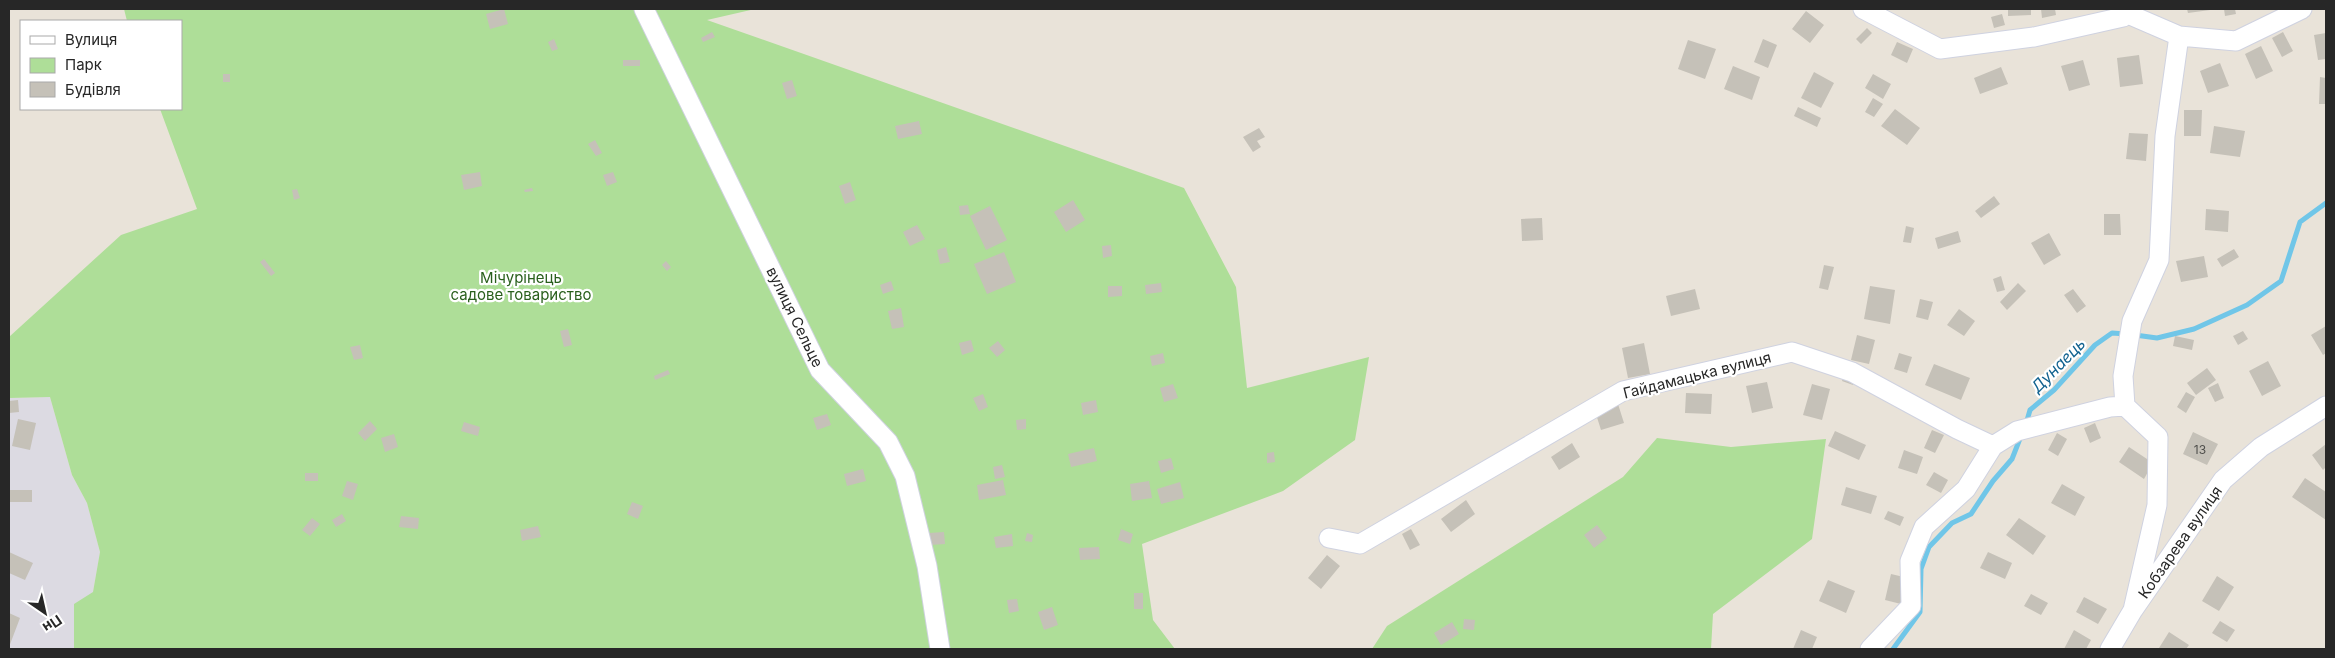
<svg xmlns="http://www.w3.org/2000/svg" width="2335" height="658" viewBox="0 0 2335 658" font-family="Inter,sans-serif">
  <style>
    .industrial { fill: #dcdae2 }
    .green { fill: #aede98 }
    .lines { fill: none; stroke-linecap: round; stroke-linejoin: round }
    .stream { stroke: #70c6e8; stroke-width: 5 }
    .building { fill: #c5c1b8 }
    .minor-casing { stroke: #cfd2e0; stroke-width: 21 }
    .minor { stroke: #fff; stroke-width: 19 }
    .labels { text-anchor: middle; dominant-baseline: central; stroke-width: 4.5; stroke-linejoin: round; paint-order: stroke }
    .number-label { font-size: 12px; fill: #4e4e4b }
    .park-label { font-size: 15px; fill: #295f1c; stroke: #fff }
    .street-label { font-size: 15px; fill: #272727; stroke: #fff }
    .water-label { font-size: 16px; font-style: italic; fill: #136390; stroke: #fff }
  </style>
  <rect width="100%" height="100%" fill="#e9e3d9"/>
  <path class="industrial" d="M50 397 72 475 87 503 100 552 93 592 75 635 74 649H9V398Z"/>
  <path class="green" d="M124 9H755L707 20 1184 188 1236 287 1247 388 1369 357 1355 440 1283 491 1142 544 1153 620 1175 649H74V604L93 592 100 552 87 503 72 475 50 397 9 398V337L121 235 197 209 160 109H181V21H127Z
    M1657 438 1731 447 1826 439 1812 539 1713 614 1711 649H1372L1387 626 1623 477Z"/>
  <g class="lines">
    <path class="stream" d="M2135 335 2157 338 2194 329 2247 305 2281 281 2300 222 2326 203
      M2026 424 2030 410 2054 390 2095 345 2112 333 2126 334
      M1893 649 1920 612 1921 569 1929 547 1952 523 1971 514 1993 481 2012 459 2021 436"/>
  </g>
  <path class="building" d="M504 9 508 24 490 29 486 14Z
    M2008 9H2031V15L2008 16Z
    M2041 9H2055L2056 15 2042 18Z
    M2187 9H2210V10L2188 13Z
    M2224 9H2235L2236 14 2225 16Z
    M1806 11 1824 25 1810 43 1792 29Z
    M2002 14 2005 25 1994 28 1991 17Z
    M1867 28 1872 33 1861 44 1856 39Z
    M712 32 715 37 703 42 701 38Z
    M2283 32 2293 51 2282 57 2272 38Z
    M2326 33V59L2318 60 2314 35Z
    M554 39 558 49 552 51 548 42Z
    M1763 39 1777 45 1768 68 1754 62Z
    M1688 40 1716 49 1705 79 1678 69Z
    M1897 42 1913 49 1907 63 1891 55Z
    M2261 46 2273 71 2256 79 2245 54Z
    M2139 55 2143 84 2120 87 2117 58Z
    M623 60H640V66H623Z
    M2083 60 2090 85 2069 91 2061 66Z
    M2220 63 2229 86 2208 93 2200 71Z
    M1733 66 1760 77 1752 100 1724 89Z
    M2001 67 2008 84 1980 94 1974 78Z
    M1814 72 1834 83 1821 108 1801 98Z
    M223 74H230V82H223Z
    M1873 74 1891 84 1883 99 1865 88Z
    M2320 77 2326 78V104H2319Z
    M792 80 797 96 787 99 782 83Z
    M1873 98 1883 104 1874 117 1865 112Z
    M1798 107 1821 118 1817 127 1794 116Z
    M1895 109 1920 128 1907 145 1881 126Z
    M2184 110H2202L2201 136H2184Z
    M919 121 922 134 898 139 895 126Z
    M2214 126 2245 131 2240 157 2210 153Z
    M1259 128 1265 137 1257 141 1261 147 1253 152 1243 137Z
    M2129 133 2148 134 2146 161 2126 159Z
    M595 140 602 153 596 156 588 144Z
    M480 172 482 186 464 190 461 175Z
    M613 172 617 182 607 186 603 175Z
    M850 182 856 200 845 204 839 186Z
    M532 188 533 191 525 192 524 190Z
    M297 189 300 198 294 200 292 190Z
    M1994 196 2000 204 1981 218 1975 211Z
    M1073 200 1085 220 1066 232 1054 212Z
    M968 205 970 214 960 215 959 206Z
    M990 206 1007 240 986 250 970 216Z
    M2206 209 2229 211 2228 232 2205 230Z
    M2104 214H2120L2121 235H2104Z
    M1542 218 1543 240 1522 241 1521 219Z
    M917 225 925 239 910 246 903 232Z
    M1906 226 1914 228 1911 243 1903 242Z
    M1958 231 1961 242 1938 249 1935 238Z
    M2049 233 2061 255 2044 265 2031 243Z
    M1111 245 1112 256 1103 258 1102 246Z
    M946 247 950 262 940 264 937 250Z
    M2234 249 2239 257 2222 267 2217 259Z
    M1004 252 1016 282 987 294 974 264Z
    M2204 256 2208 277 2181 282 2176 261Z
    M264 259 275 273 271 276 260 262Z
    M666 261 671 267 667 271 662 265Z
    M1824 265 1834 267 1828 290 1819 288Z
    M2001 276 2005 290 1997 292 1993 279Z
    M891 281 894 290 883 294 880 285Z
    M1161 283 1162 292 1146 294 1145 285Z
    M2018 283 2026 291 2007 310 2000 302Z
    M1108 286H1122V296L1108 297Z
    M1870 286 1895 290 1890 324 1864 319Z
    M1695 289 1700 309 1671 316 1666 296Z
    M2073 289 2086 306 2077 313 2064 295Z
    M1920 299 1933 302 1928 320 1916 317Z
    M901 308 904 327 892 329 888 311Z
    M1959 309 1975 321 1964 336 1947 325Z
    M2326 326V353L2323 355 2311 335Z
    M568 329 572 345 564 347 560 331Z
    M2243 331 2248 339 2238 345 2233 336Z
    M1857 335 1875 340 1869 364 1851 360Z
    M2175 336 2194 340 2192 350 2173 346Z
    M971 340 974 351 962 355 959 343Z
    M998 341 1005 350 997 357 989 348Z
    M1644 343 1650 374 1628 378 1622 348Z
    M360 345 363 358 354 360 350 347Z
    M1163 353 1165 363 1152 366 1150 356Z
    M1899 353 1912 357 1907 373 1894 369Z
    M2268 361 2281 386 2262 396 2249 371Z
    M1934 364 1970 378 1961 400 1925 385Z
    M2207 368 2216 380 2196 395 2187 383Z
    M668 370 670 374 655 380 654 376Z
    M1844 376 1856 380 1853 385 1842 381Z
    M1767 382 1773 408 1752 413 1746 386Z
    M2218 383 2224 398 2215 402 2208 388Z
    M1173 384 1178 398 1164 402 1160 388Z
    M1812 384 1830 389 1822 420 1803 415Z
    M2186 392 2195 397 2186 413 2177 407Z
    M1686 393 1712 394 1711 414 1685 413Z
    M983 394 988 407 979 411 973 398Z
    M18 400 19 412 9 413V401Z
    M1096 400 1098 412 1083 415 1081 403Z
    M1618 404 1624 423 1601 430 1595 411Z
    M827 414 831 425 817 430 813 418Z
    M18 419 36 423 30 450 12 446Z
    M1026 419V429L1017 430 1016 420Z
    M370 421 377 429 365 441 358 433Z
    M464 422 480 427 478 436 461 431Z
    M2095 423 2101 438 2090 443 2084 428Z
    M1932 430 1944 435 1935 453 1924 448Z
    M1835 431 1866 445 1859 460 1828 446Z
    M2193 432 2218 444 2207 465 2183 454Z
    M2057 433 2067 439 2058 456 2048 450Z
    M394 434 398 447 385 452 381 438Z
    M1572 443 1580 457 1559 470 1551 457Z
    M2326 444V467L2323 470 2312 455Z
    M2129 447 2153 463 2144 479 2119 462Z
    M1094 448 1097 461 1071 467 1068 454Z
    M1904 450 1923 457 1917 474 1898 468Z
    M1274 452 1275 462 1267 463V453Z
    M1171 458 1174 469 1161 473 1158 461Z
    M1002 465 1005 477 995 479 993 467Z
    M863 469 866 481 847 486 844 474Z
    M1934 472 1948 480 1941 493 1926 485Z
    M305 473H318V481H305Z
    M2305 478 2326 492V520L2292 497Z
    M1003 480 1006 495 979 500 977 485Z
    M347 481 358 484 353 500 342 496Z
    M1149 481 1152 498 1132 501 1130 484Z
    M1180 482 1184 498 1161 504 1157 489Z
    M2062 484 2085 497 2075 516 2051 503Z
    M1846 487 1877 496 1871 514 1841 505Z
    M9 490H32V502H9Z
    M1466 500 1475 514 1451 532 1441 519Z
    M632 502 643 506 638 519 627 514Z
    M1888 511 1904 517 1900 526 1884 519Z
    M342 514 346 521 336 527 332 520Z
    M401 516 419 518 418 529 399 527Z
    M312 518 320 524 310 536 302 530Z
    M2019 518 2046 536 2033 555 2006 535Z
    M1597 525 1607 538 1594 548 1584 535Z
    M538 526 541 537 522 541 520 530Z
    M1121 529 1133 534 1130 544 1118 540Z
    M1411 529 1420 545 1410 550 1402 534Z
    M944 532 945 544 930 545 929 533Z
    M1027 533 1033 535 1032 542 1025 541Z
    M1012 534 1013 546 996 548 994 537Z
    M1099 547 1100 559 1080 560 1079 548Z
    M9 552 33 563 25 580 9 573Z
    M1988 552 2012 563 2005 579 1980 568Z
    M1327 555 1340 566 1321 589 1308 578Z
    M1891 574 1908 578 1901 604 1885 600Z
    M2217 576 2234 587 2219 611 2202 601Z
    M1828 580 1855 591 1846 613 1819 601Z
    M1134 593H1143V609H1134Z
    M2031 594 2048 603 2041 615 2024 606Z
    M2084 597 2107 609 2098 624 2076 612Z
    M1017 599 1019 611 1009 613 1007 600Z
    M1052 607 1058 625 1044 630 1038 612Z
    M9 613 20 618 9 647Z
    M1464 619 1475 620 1474 630 1463 629Z
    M2220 621 2235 630 2227 642 2212 633Z
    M1452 622 1459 634 1441 645 1434 633Z
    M1801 630 1817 637 1812 649H1793Z
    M2074 630 2091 640 2086 649H2064Z
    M2169 632 2189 645 2186 649 2159 648Z"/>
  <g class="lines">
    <defs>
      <path id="minor" d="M644 9 820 370 888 442 905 476 927 566 940 649
        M1863 9 1940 49 2034 37 2123 17 2128 14
        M2128 14 2179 36 2165 136 2159 260 2132 321 2123 376 2125 406 2158 437 2157 505 2133 610
        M2179 36 2236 41 2302 9
        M1329 538 1360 544 1623 391 1792 352 1852 372 1957 429 1993 446
        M1870 649 1911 606 1910 561 1924 527 1966 489 1993 446 2017 431 2110 407 2125 406
        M2110 649 2133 610 2223 480 2261 447 2326 406"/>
    </defs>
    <use href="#minor" class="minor-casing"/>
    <use href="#minor" class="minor"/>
  </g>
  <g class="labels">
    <g class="number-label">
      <text x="2200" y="449">13</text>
    </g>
    <g class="park-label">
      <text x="521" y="277">Мічурінець<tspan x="521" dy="17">садове товариство</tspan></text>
    </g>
    <g class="street-label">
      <text transform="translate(795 317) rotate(64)">вулиця Сельце</text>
      <text transform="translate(1697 375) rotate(-14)">Гайдамацька вулиця</text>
      <text transform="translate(2180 542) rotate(-55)">Кобзарева вулиця</text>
    </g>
    <g class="water-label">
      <text transform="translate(2058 365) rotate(-45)">Дунаець</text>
    </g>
  </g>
  <rect width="2335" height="658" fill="none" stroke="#272727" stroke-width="20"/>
  <rect x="20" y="20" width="162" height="90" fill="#ffffff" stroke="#a9a9a9"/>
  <rect x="30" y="36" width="25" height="8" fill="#ffffff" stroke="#a9a9a9"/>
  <text x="65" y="45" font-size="15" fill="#272727">Вулиця</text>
  <rect x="30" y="58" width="25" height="15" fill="#aede98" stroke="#a9a9a9"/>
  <text x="65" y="70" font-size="15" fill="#272727">Парк</text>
  <rect x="30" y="82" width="25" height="15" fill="#c5c1b8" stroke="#a9a9a9"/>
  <text x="65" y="95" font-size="15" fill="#272727">Будівля</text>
  <g transform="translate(45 613) rotate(146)" stroke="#ffffff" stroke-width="4" paint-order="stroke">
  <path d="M0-4L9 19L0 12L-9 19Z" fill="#272727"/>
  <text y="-8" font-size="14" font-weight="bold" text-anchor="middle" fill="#272727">Пн</text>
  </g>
</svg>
